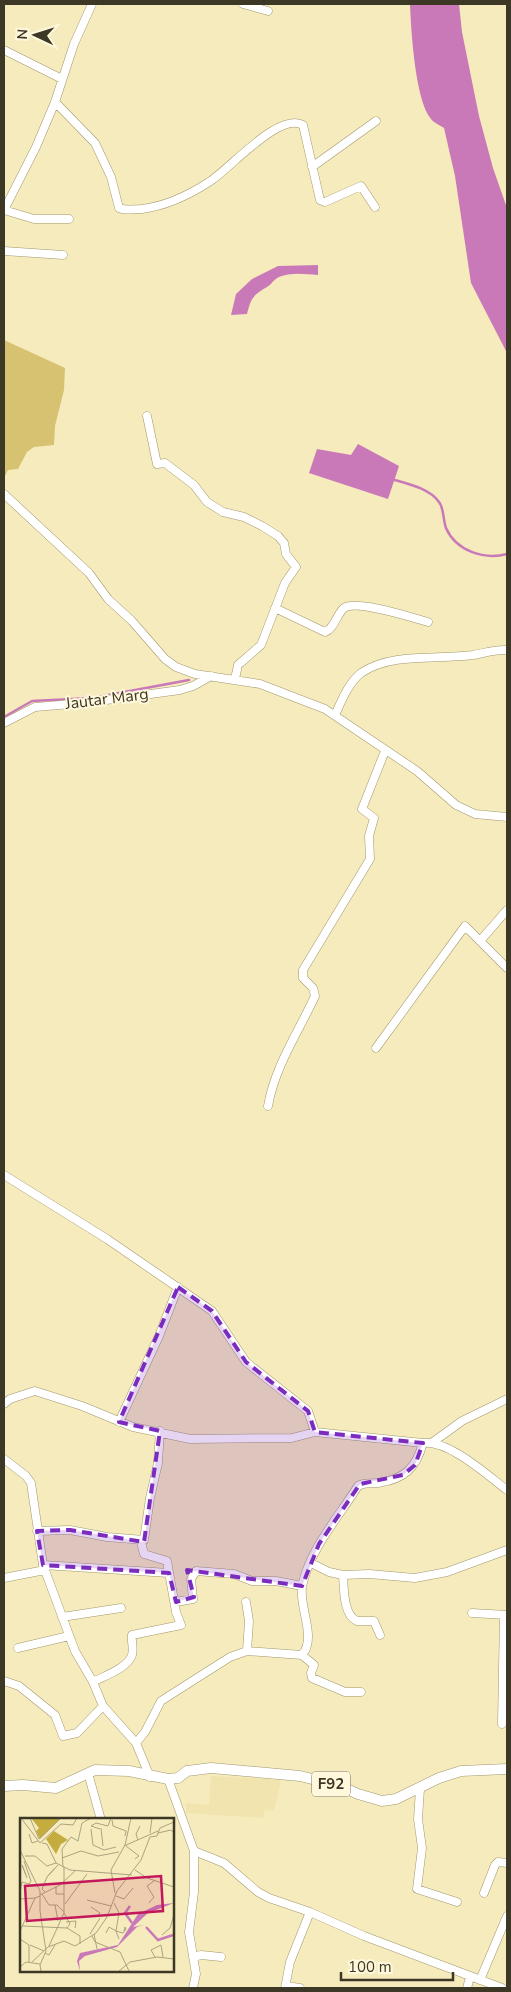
<svg xmlns="http://www.w3.org/2000/svg" width="511" height="1992" viewBox="0 0 511 1992" font-family="'Nunito Sans',sans-serif">
  <style>
    .built { fill: #f2e4ae }
    .green { fill: #d6c271 }
    .water { fill: #ca79b8 }
    .lines { fill: none; stroke-linecap: round; stroke-linejoin: round }
    .stream { stroke: #ca79b8; stroke-width: 2.5 }
    .minor-casing { stroke: #a2976c; stroke-width: 9 }
    .major-casing { stroke: #a2976c; stroke-width: 11 }
    .minor { stroke: #fff; stroke-width: 8 }
    .major { stroke: #fff; stroke-width: 10 }
    .marked { fill: #7b2cbf; fill-opacity: 0.2; stroke: #7b2cbf; stroke-width: 4; stroke-dasharray: 10 6; stroke-linejoin: round }
    .labels { text-anchor: middle; dominant-baseline: central; stroke-width: 4; stroke-linejoin: round; paint-order: stroke }
    .shield { fill: #fff8dd; stroke: #76725c; stroke-width: 1 }
    .shield-label { font-size: 15px; font-weight: bold; fill: #3c3825 }
    .street-label { font-size: 16px; fill: #3c3825; stroke: #fff8dd }
    .inset-river { fill: none; stroke: #ca79b8; stroke-width: 2.5 }
    .inset-road { fill: none; stroke: #aca380; stroke-width: 1 }
    .view { fill: #c2185b; fill-opacity: 0.15; stroke: #c2185b; stroke-width: 2.5 }
    .inset-edge { fill: none; stroke: #3c3825; stroke-width: 2.5 }
  </style>
  <rect width="100%" height="100%" fill="#f6ebbd"/>
  <path class="built" d="M211 1776 281 1780 274 1811 265 1810 263 1818 186 1813V1803L209 1805Z"/>
  <path class="green" d="M4 340 65 368 64 390 55 426 54 445 34 447 27 452 18 469 8 470 4 478Z"/>
  <path class="water" d="M410 4H459L462 32 479 116 493 168 507 208V353L471 283 455 176 444 128C440 125 434 123 431 119 415 100 411 29 410 4Z
    M318 265V275C305 274 291 272 279 277 274 279 271 285 267 287 253 295 251 298 247 314L231 315 236 294 252 279 278 266Z
    M358 444 399 466 388 499 309 473 317 449 351 455Z"/>
  <g class="lines">
    <path class="stream" d="M395 480C409 484 430 489 439 502 444 508 443 520 446 528 456 551 484 560 507 554
      M4 717 32 701 92 698 189 680"/>
    <defs>
      <path id="minor" d="M243 4 268 11
        M4 50 62 79
        M55 102 95 143 111 177 119 208C126 211 134 209 142 209 165 206 189 195 209 182 229 170 279 111 303 125L320 200 325 202 361 186 375 207
        M312 167 376 121
        M4 210 36 147 55 102 74 44 92 4
        M4 210 34 219H69
        M4 251 63 255
        M147 416 157 464 165 463 194 485 207 502 223 512 244 517 262 526 278 536 284 543 286 554 296 567 285 583 261 645 238 665 235 679
        M4 494 89 573 108 599 132 621 165 659 176 667 195 674 260 684 325 709 417 771 456 805 475 814 507 817
        M275 608 325 632C335 628 336 615 344 608 356 599 413 618 428 622
        M335 715C341 702 349 682 361 673 392 652 438 660 473 655 485 653 495 649 507 650
        M4 723 35 707 84 703 180 690 193 686 211 676
        M480 941 507 910
        M376 1048 465 926 507 968
        M268 1106C275 1066 298 1033 315 996L313 988 303 978V970L370 859 369 836 374 818 362 809 385 751
        M4 1175 107 1239 212 1311 246 1362 308 1411 315 1432
        M4 1404 10 1399 35 1391 82 1406 133 1427 190 1439 292 1438 315 1432 423 1443C449 1440 487 1475 507 1490
        M119 1422 159 1336 178 1287
        M433 1442 462 1421 507 1399
        M4 1459 26 1476 31 1483 43 1565 75 1651 93 1682 103 1706 136 1743 150 1777
        M37 1531 70 1530 107 1537 144 1540 150 1498 158 1463 160 1431
        M311 1563 329 1572 343 1575 369 1574 415 1578 447 1572 507 1550
        M43 1565 169 1573
        M343 1575C344 1588 343 1615 357 1621H374L380 1635
        M4 1578 45 1570
        M176 1602 193 1599 191 1579 196 1571 234 1574 252 1581H276L302 1586
        M246 1602 249 1621 247 1651
        M472 1613 507 1615
        M62 1617 121 1608
        M18 1648 69 1636
        M302 1655 314 1665 311 1673 312 1678 345 1692H361
        M4 1681 19 1686 55 1715 63 1736 77 1733 103 1706
        M93 1682C104 1676 128 1668 132 1655 134 1648 131 1641 132 1635L181 1625 176 1612 167 1561 144 1554 141 1542
        M502 1724 504 1615
        M136 1743 145 1732 161 1701 230 1657 247 1651 302 1655C317 1638 299 1608 302 1587 309 1550 338 1518 358 1486 365 1482 371 1484 378 1483 405 1479 416 1468 423 1443
        M88 1773 101 1820
        M168 1779 194 1851 224 1863 258 1892 269 1898 310 1912 364 1936 502 1988
        M420 1789 418 1819 422 1848 417 1889 457 1902
        M484 1893 495 1865 498 1862 507 1863
        M193 1957 201 1955 221 1957
        M480 1980 507 1916
        M286 1986 300 1988
        M193 1988 196 1974 189 1932 194 1892V1851
        M285 1988 290 1962 310 1912
        M467 1988 470 1977"/>
      <path id="major" d="M4 1786 23 1785 56 1788 95 1770 129 1771 168 1779 178 1778 187 1771 211 1768 300 1776 340 1786 358 1794 382 1801 396 1799 439 1778 461 1771 507 1769"/>
    </defs>
    <use href="#minor" class="minor-casing"/>
    <use href="#major" class="major-casing"/>
    <use href="#minor" class="minor"/>
    <use href="#major" class="major"/>
  </g>
  <path class="marked" d="M178 1287 212 1311 246 1362 308 1411 315 1432 423 1443 415 1465 403 1475 360 1484 319 1544 302 1586 187 1570 194 1597 176 1602 169 1573 43 1565 37 1531 70 1530 144 1542 160 1431 119 1422Z"/>
  <g class="labels">
    <rect class="shield" x="312" y="1771.5" width="38" height="25" rx="4"/>
    <g class="shield-label">
      <text x="331" y="1784">F92</text>
    </g>
    <g class="street-label">
      <text transform="translate(107 699) rotate(-7)">Jautar Marg</text>
    </g>
  </g>
  <g transform="translate(20 1818)">
    <rect width="154" height="154" fill="#f6ebbd"/>
    <path d="M11 0H41L20 21 16 13 19 10ZM34 13 48 22 41 26 36 36 26 21Z" fill="#c5ac3f"/>
    <path d="M154 85 128 95 113 109 124 107 127 112 124 107 117 109 97 129 65 138 59 143 60 153 57 143 60 135 98 127 118 96 137 87Z" fill="#ca79b8"/>
    <path class="inset-river" d="M110 88 105 95 112 105M126 109 138 122 153 117"/>
    <path class="inset-road" d="M1 0 20 25 41 6 53 7 57 0M10 0 19 21 41 0M92 2 93 8 106 13 105 18M81 10 83 28M71 11 73 27 84 32 96 29M80 11 71 8 76 5 88 8 91 0M130 15 132 0M138 15 151 12 154 15M9 16 12 25 18 23M118 22 116 16 120 8M22 25 27 26 36 45 50 52 112 57M104 28 138 13M106 28 119 38 115 41M0 32 20 73V93L26 133 20 147 21 153M5 38H15L27 48 36 45M42 40 61 33 78 38 99 34M43 49 42 31 51 19 58 23 62 5 71 0M115 52 127 60 154 69M6 57 2 47 7 60M27 59 38 47M36 68V76H44M0 74 2 64 9 66 11 63 4 43M25 74 22 71 27 59 35 50M95 75 91 52 105 27 111 0M22 76 29 87H37L44 94M20 77 40 67 55 53M96 78 104 81 113 70M0 81 15 80M67 82 91 88M94 85 99 95 96 113 103 115 106 111 105 109 104 113M129 85 134 79 127 68 134 63M45 86 67 56M35 87 38 103M71 89 80 95 77 98M44 95 50 106 47 110M46 104 56 103 55 110M3 108 47 110 60 118V126M0 113 15 80 20 78M86 115 89 109 96 113 99 121M70 116 80 100M74 116 77 131M142 117 150 110 154 97M72 118 75 124 100 134 109 153M0 121 9 127V144M10 127 24 133M29 128 44 95V49M25 135 29 137 35 127M135 139 131 132 141 127 143 139M12 144 28 129 44 123 55 128 76 115 87 99 97 73 121 42 130 19 137 18 140 10 154 4M0 149 6 144 20 146M99 153 110 144 137 139 154 141"/>
    <path class="view" d="M141 58 143 93 7 103 5 68Z"/>
    <rect width="154" height="154" class="inset-edge"/>
  </g>
  <rect width="511" height="1992" fill="none" stroke="#3c3825" stroke-width="10"/>
  <g transform="translate(35 35) rotate(274)" stroke="#fff8dd" stroke-width="4" paint-order="stroke">
  <path d="M0-4L9 19L0 12L-9 19Z" fill="#3c3825"/>
  <text y="-8" font-size="14" font-weight="bold" text-anchor="middle" fill="#3c3825">N</text>
  </g>
  <path d="M341 1972v8h112v-8" fill="none" stroke="#3c3825" stroke-width="2.5"/>
  <text x="348" y="1972" font-size="15" fill="#3c3825" stroke="#fff8dd" stroke-width="4" paint-order="stroke">100 m</text>
</svg>
